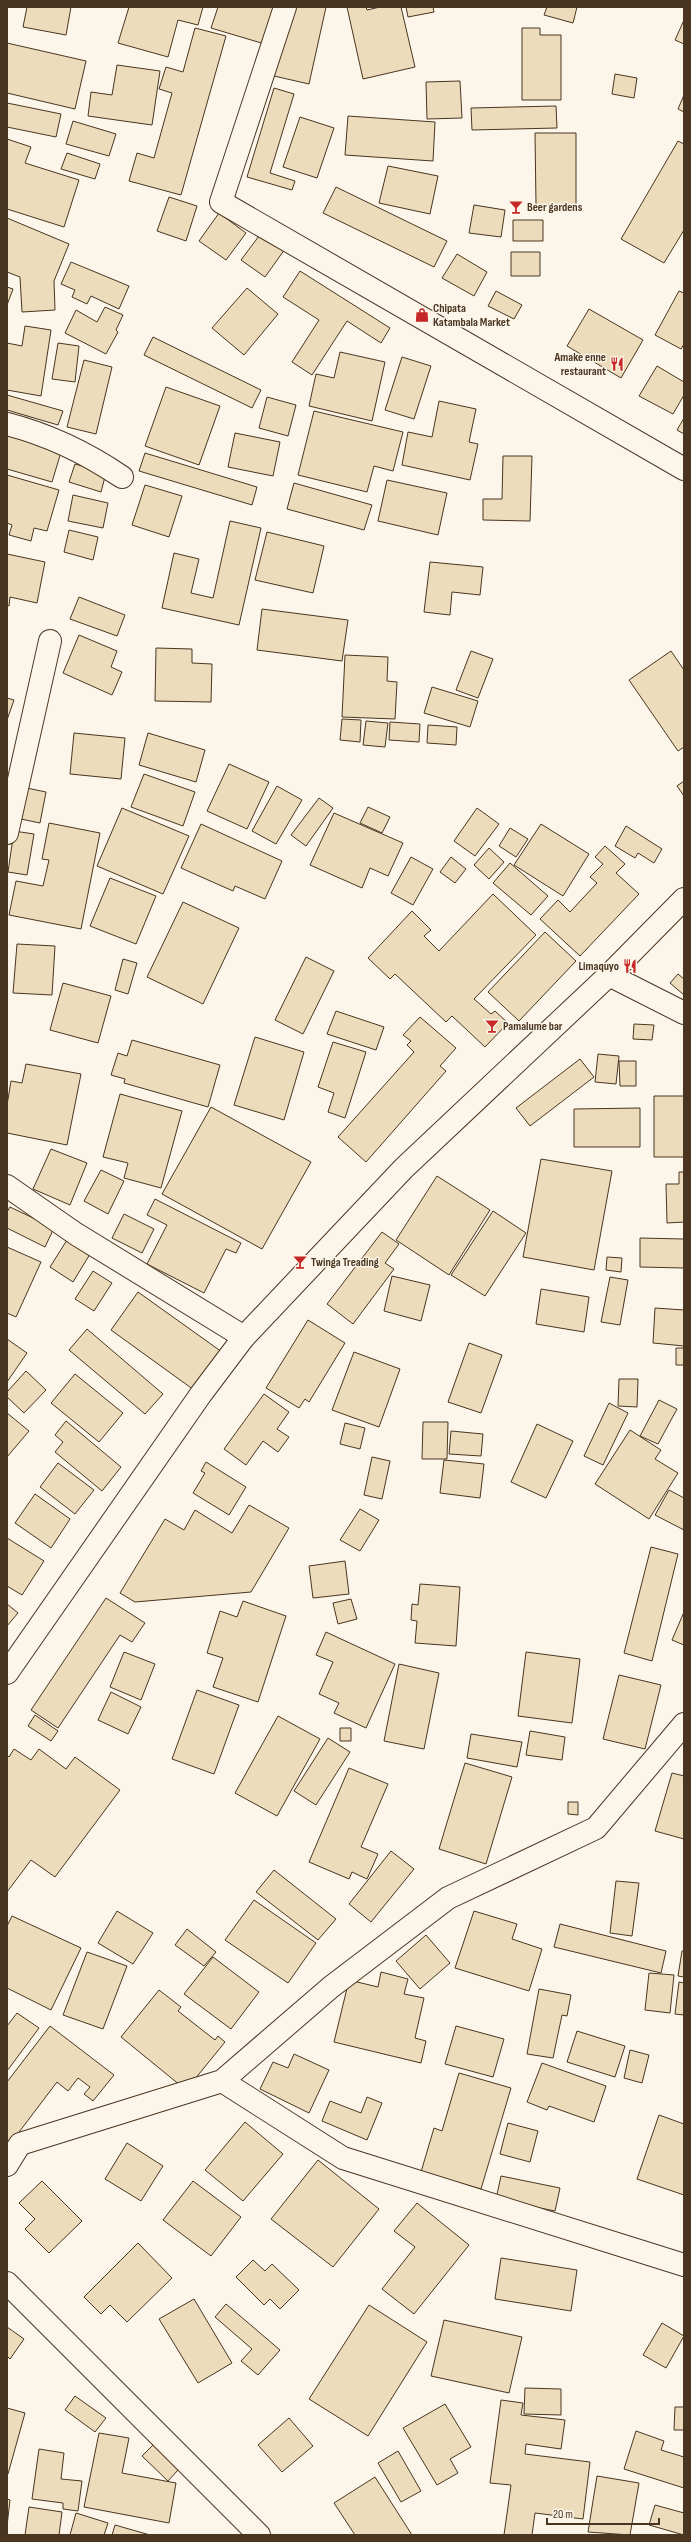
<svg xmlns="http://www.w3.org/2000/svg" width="691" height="2542" viewBox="0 0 691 2542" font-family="'Sofia Sans Condensed',sans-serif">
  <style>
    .building { fill: #ecdcbc; stroke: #4a3520 }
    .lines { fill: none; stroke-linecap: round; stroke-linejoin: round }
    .street-casing { stroke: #4a3520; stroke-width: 24 }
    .secondary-casing { stroke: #4a3520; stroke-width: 24 }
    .street { stroke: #fbf6e9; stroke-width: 22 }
    .secondary { stroke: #fbf6e9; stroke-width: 22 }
    .labels { text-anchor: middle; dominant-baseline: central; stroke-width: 3; stroke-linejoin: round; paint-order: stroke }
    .poi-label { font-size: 12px; font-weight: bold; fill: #4a3520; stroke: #fbf6e9; text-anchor: start }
  </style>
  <rect width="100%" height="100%" fill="#fbf6e9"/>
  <path class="building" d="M27 7H71L66 35 23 27Z
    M129 7H203L198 25 178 20 168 57 118 43Z
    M218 7H279L268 45 211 28Z
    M290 7H326L309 84 274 76Z
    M347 7H366L367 10 380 7H401L415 67 363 79Z
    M406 7H433L434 12 408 17Z
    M547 7H577L573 23 544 15Z
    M684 20V44L675 40Z
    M195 28 226 36 181 195 129 181 137 153 154 158 172 93 159 89 166 67 183 72Z
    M522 28H540V35H561V100H522Z
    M7 43 86 61 75 109 7 93Z
    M117 65 160 71 152 125 88 116 91 92 112 95Z
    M615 74 637 78 634 98 612 94Z
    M460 81 462 118 427 119 426 82Z
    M274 88 294 94 270 173 295 181 292 190 247 177Z
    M684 95V112L678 109Z
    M7 103 61 114 56 137 7 127Z
    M556 106 557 128 472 130 471 108Z
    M348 116 435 122 433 161 345 155Z
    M300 117 334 128 317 178 283 167Z
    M73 121 116 134 109 156 66 144Z
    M535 133H576V205H536Z
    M7 139 31 147 25 163 79 180 64 227 7 209Z
    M678 141 684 144V230L664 263 621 239Z
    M67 153 100 164 95 179 61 169Z
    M388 166 438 176 430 214 379 203Z
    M336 187 447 241 434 267 323 213Z
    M169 197 197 206 186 241 157 231Z
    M474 205 505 210 501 237 469 233Z
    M219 213 246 233 226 260 199 241Z
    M7 218 69 244 54 281 55 310 22 312 20 277 7 272Z
    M513 220H543V241H513Z
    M262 232 285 249 265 277 241 260Z
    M511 252H540V276H511Z
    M457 254 487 272 474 296 442 278Z
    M71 262 129 286 119 309 91 296 87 304 72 297 75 290 61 284Z
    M300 271 390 328 381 343 347 321 312 375 292 362 319 320 283 297Z
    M7 287 13 289 7 305Z
    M247 288 278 314 244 355 212 328Z
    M496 291 522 305 514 319 488 306Z
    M679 291 684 293V344L681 349 655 335Z
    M105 307 123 315 116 330 118 332 106 354 65 333 76 310 97 322Z
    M589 309 643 340 621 378 567 346Z
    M25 326 51 330 41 396 7 390V343L22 346Z
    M153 337 261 390 252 408 144 355Z
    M58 343 79 346 75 382 52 379Z
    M340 352 385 362 372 421 309 406 316 374 334 378Z
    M402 357 431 366 414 419 385 410Z
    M84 360 112 367 96 434 67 427Z
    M657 366 684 382V395L673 414 639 396Z
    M166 387 220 406 199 465 145 446Z
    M7 395 63 411 58 425 7 410Z
    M267 397 296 405 288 436 259 428Z
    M439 401 476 409 469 442 478 444 470 480 402 465 408 432 432 437Z
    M314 411 403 432 393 471 374 466 367 492 298 475Z
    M684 418V434L677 430Z
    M235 433 280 442 273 476 228 467Z
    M7 435 61 452 52 482 7 469Z
    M145 453 257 487 252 505 139 471Z
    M503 456H532L530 521 483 520V499H502Z
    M75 464 106 473 101 492 69 482Z
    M7 475 59 490 47 531 34 528 31 541 9 535 12 525 7 523Z
    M387 480 447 493 438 535 378 521Z
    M294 483 372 505 364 530 287 509Z
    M145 485 182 496 169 537 132 525Z
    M73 495 108 503 103 528 68 521Z
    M230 521 261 528 239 625 162 608 174 553 199 559 191 593 213 598Z
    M69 530 98 537 93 560 64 552Z
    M267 532 324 546 313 593 255 580Z
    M7 554 45 562 37 603 10 597 9 606 7 605Z
    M430 562 483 567 480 595 452 592 450 615 424 612Z
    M79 597 125 615 117 636 70 619Z
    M262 609 348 620 342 661 257 650Z
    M79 635 117 651 111 667 122 672 112 695 63 673Z
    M156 648 192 649V663L212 664 211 702 155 701Z
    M471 651 493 659 478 698 456 690Z
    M671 651 684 670V747L678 751 629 680Z
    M345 655 388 657 387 681 397 682 395 719 342 717Z
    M432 687 478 701 470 727 424 713Z
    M7 698 14 700 7 720Z
    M342 719 361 720 360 742 340 740Z
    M366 721 388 723 385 747 363 745Z
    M390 722 420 724 419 742 389 740Z
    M428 725 457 727 456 745 427 743Z
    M74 733 125 738 121 779 70 774Z
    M148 733 205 750 196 782 139 765Z
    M229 764 269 782 247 829 207 811Z
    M144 774 195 792 183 826 131 807Z
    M684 781V796L677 786Z
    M277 786 302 800 276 844 252 831Z
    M22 787 46 792 40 823 16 818Z
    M319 798 333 808 306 846 291 835Z
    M368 807 390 817 382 833 360 823Z
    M122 808 189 836 163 894 97 866Z
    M477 808 499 824 475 856 454 841Z
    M334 813 403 843 388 876 370 868 362 888 310 865Z
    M49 823 100 833 81 929 9 915 16 881 43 886 49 860 42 859Z
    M201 824 282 861 265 899 235 886 233 891 181 868Z
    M541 824 589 854 563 896 514 865Z
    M626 826 662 849 654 863 638 853 635 858 615 846Z
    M510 828 528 839 516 857 499 846Z
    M14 831 34 834 27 875 8 872Z
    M605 846 625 864 616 873 639 894 580 956 540 919 558 900 570 912 597 883 590 877 603 864 595 857Z
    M489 848 504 862 489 879 474 865Z
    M411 857 433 869 413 905 391 893Z
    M451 857 466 869 455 883 440 872Z
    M510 863 548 896 531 915 493 883Z
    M110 878 156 896 136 944 90 926Z
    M493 894 536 935 474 999 491 1014 495 1011 508 1023 485 1047 452 1016 446 1022 395 974 390 979 368 958 412 911 431 930 424 936 439 951Z
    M183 902 239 928 203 1004 147 977Z
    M545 932 576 961 519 1021 488 992Z
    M17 944 55 946 52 995 13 993Z
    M306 957 334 971 303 1034 275 1020Z
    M123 959 137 963 128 994 115 990Z
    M678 974 684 979V995L670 983Z
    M63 983 111 996 98 1043 50 1030Z
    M336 1011 384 1027 376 1050 327 1034Z
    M420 1017 456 1048 440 1066 446 1071 366 1162 338 1137 414 1052 407 1045 411 1041 403 1035Z
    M634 1024 654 1025 652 1040 633 1039Z
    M255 1037 304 1052 284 1120 234 1105Z
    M132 1040 220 1065 208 1107 124 1083 125 1079 111 1075 118 1053 127 1056Z
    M333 1042 366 1052 345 1118 328 1112 334 1093 318 1087Z
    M598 1054 619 1056 616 1084 595 1082Z
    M580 1059 594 1077 530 1126 516 1108Z
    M619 1061H636V1086H620Z
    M26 1064 81 1074 67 1145 7 1133V1105L11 1081 22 1083Z
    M120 1094 182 1111 161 1188 124 1178 128 1163 103 1157Z
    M654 1096H684V1157H654Z
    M211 1107 311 1162 262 1249 162 1194Z
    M640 1108V1147H574V1109Z
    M51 1149 87 1163 70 1205 33 1189Z
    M541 1159 612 1171 594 1270 523 1257Z
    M101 1170 124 1181 108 1214 84 1201Z
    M679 1172H684V1222L667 1223 666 1184H679Z
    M437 1176 490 1210 449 1275 396 1240Z
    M155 1199 241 1243 236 1253 226 1249 204 1293 147 1264 167 1225 147 1215Z
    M10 1207 54 1228 45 1247 7 1228V1212Z
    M493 1211 526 1233 485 1296 451 1275Z
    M124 1214 154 1229 142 1253 112 1238Z
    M382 1232 399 1244 385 1263 394 1269 353 1324 327 1304Z
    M640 1238 684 1239V1268L640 1267Z
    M67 1240 90 1254 73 1282 50 1267Z
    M7 1247 41 1262 16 1317 7 1313Z
    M607 1257 622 1258 621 1272 606 1270Z
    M93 1271 112 1283 94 1311 75 1299Z
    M392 1276 430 1285 421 1321 384 1311Z
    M610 1277 628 1280 620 1325 601 1322Z
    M541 1289 589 1297 584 1332 536 1324Z
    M138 1292 222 1352 194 1390 111 1330Z
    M655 1308 684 1310V1346L653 1343Z
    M308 1320 345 1343 309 1402 305 1399 299 1408 266 1388Z
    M87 1329 163 1394 145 1414 69 1350Z
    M7 1339 27 1353 7 1382Z
    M469 1343 502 1355 481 1413 448 1402Z
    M676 1348H684V1365H676Z
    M354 1352 400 1369 379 1427 332 1410Z
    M26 1371 46 1390 24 1413 7 1397V1392Z
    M75 1374 123 1413 99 1442 51 1403Z
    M619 1379H638L637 1407 618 1406Z
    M264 1394 289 1412 277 1429 289 1437 278 1452 263 1441 246 1465 224 1449Z
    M659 1400 677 1409 658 1444 640 1436Z
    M609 1403 628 1413 603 1465 584 1456Z
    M7 1413 29 1431 7 1457Z
    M66 1421 121 1467 102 1491 55 1452 63 1442 55 1435Z
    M423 1422H448L447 1459H422Z
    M345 1423 365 1428 360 1449 340 1444Z
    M537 1424 573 1441 546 1498 511 1482Z
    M630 1430 661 1450 655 1459 678 1473 649 1519 595 1484Z
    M451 1431 483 1434 481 1456 449 1454Z
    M372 1457 390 1461 382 1499 364 1495Z
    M444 1460 484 1464 480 1498 440 1493Z
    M206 1462 246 1487 229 1515 193 1493 205 1473 201 1471Z
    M58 1463 94 1490 75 1514 40 1487Z
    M669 1490 684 1498V1530L655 1515Z
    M35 1494 70 1519 51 1548 15 1523Z
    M249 1505 289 1528 251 1592 135 1602 120 1593 165 1519 184 1530 195 1510 232 1533Z
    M360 1509 379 1520 360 1551 340 1540Z
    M7 1538 44 1561 22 1595 7 1586Z
    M651 1547 678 1554 652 1661 624 1653Z
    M345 1561 349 1594 313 1598 309 1566Z
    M420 1584 460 1587 456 1646 415 1643 417 1621 411 1620 412 1604 418 1605Z
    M106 1598 145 1623 132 1642 120 1635 58 1728 31 1710Z
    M351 1599 357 1619 338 1624 333 1603Z
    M243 1601 286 1616 258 1702 213 1687 223 1658 207 1653 220 1611 237 1617Z
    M7 1604 18 1613 7 1626Z
    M684 1612V1645L672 1640Z
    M326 1632 395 1664 366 1728 334 1713 339 1703 319 1694 333 1662 316 1655Z
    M124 1652 155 1664 141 1700 110 1687Z
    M526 1652 580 1659 572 1723 518 1716Z
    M399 1664 439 1673 424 1749 384 1741Z
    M619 1675 661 1685 645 1749 603 1739Z
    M197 1690 239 1705 214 1774 172 1759Z
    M111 1692 141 1707 128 1734 98 1720Z
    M35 1715 58 1731 51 1741 28 1726Z
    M278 1716 320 1739 277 1816 235 1793Z
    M340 1728H351V1741H340Z
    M530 1731 565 1737 562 1760 526 1755Z
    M471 1734 522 1742 517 1767 467 1758Z
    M328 1738 350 1752 316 1805 294 1791Z
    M14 1749 31 1760 39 1749 66 1769 75 1757 120 1790 55 1877 31 1860 7 1892V1755L9 1757Z
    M465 1763 512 1777 486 1864 439 1849Z
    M349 1768 388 1784 361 1847 378 1854 367 1879 352 1872 349 1879 309 1862Z
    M672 1773 684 1776V1839L655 1831Z
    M568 1802H578V1815L568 1814Z
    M391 1851 414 1869 371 1922 349 1904Z
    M274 1870 336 1919 318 1940 256 1892Z
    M616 1881 639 1883 632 1936 610 1933Z
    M254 1900 316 1943 288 1983 225 1940Z
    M117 1911 153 1933 133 1964 98 1943Z
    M474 1911 517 1924 512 1939 542 1949 529 1991 455 1968Z
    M12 1916 81 1948 51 2010 7 1988V1926Z
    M560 1924 666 1951 661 1973 554 1947Z
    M187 1929 216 1952 204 1966 175 1945Z
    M426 1935 450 1963 420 1989 396 1961Z
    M682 1951H684V1977L678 1976Z
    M87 1952 127 1966 103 2029 63 2015Z
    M213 1957 259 1992 231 2029 184 1994Z
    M381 1972 408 1979 404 1994 424 1998 415 2038 426 2041 421 2063 334 2042 349 1980 378 1987Z
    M649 1973 674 1975 670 2013 645 2010Z
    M679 1982 684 1983V2015L675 2014Z
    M539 1989 571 1995 567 2016 562 2015 553 2058 527 2054Z
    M159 1990 181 2007 178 2011 215 2040 218 2036 225 2042 186 2090 121 2037Z
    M17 2013 39 2028 7 2071V2026Z
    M50 2026 114 2075 93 2101 84 2094 90 2087 78 2078 68 2091 57 2082 7 2148V2082Z
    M456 2026 504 2039 493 2077 445 2064Z
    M577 2031 625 2046 615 2077 567 2062Z
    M630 2050 649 2055 642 2083 624 2078Z
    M294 2054 329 2070 309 2113 260 2089 273 2062 288 2068Z
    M542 2063 606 2086 594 2122 549 2106 547 2110 527 2102Z
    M459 2073 511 2088 481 2189 421 2172 434 2128 442 2131Z
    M367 2097 382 2103 367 2140 322 2121 330 2101 361 2113Z
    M659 2115 684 2124V2195L637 2179Z
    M245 2122 283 2154 243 2201 205 2170Z
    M508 2123 538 2131 530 2162 500 2154Z
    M127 2143 163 2166 141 2201 105 2179Z
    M318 2160 379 2209 333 2267 271 2219Z
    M501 2176 560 2188 555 2211 496 2199Z
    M42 2181 82 2221 49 2253 25 2229 35 2219 19 2203Z
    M193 2181 241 2217 211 2256 163 2220Z
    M417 2203 469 2245 414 2314 382 2289 415 2247 394 2231Z
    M138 2243 172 2278 127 2322 110 2305 101 2314 84 2297Z
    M501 2258 577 2270 571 2311 495 2299Z
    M253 2260 265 2271 272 2264 299 2290 280 2309 270 2299 264 2305 236 2277Z
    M194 2299 232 2363 198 2383 159 2319Z
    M226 2304 280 2350 258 2375 241 2361 252 2349 215 2317Z
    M369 2305 427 2342 368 2436 309 2399Z
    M444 2320 522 2337 509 2393 431 2376Z
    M662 2323 684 2336 666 2368 643 2355Z
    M7 2327 24 2339 10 2359 7 2356Z
    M525 2388 561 2389V2415L524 2414Z
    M75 2396 106 2418 95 2432 65 2410Z
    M501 2400 523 2403 521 2415 565 2420 561 2449 526 2444 525 2454 590 2462 583 2519 535 2513 532 2535H504L511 2485 490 2483Z
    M445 2404 471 2447 450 2459 458 2473 437 2485 403 2428Z
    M675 2407H684V2430H674Z
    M7 2408 25 2413 8 2474 7 2473Z
    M289 2418 313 2446 282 2472 258 2445Z
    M636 2431 664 2441 661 2450 684 2457V2488L624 2469Z
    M99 2433 129 2438 122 2473 176 2483 169 2523 84 2507Z
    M153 2445 178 2470 168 2481 142 2456Z
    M39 2449 64 2453 61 2479 82 2481 78 2511 63 2509V2503L32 2499Z
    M398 2451 421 2491 401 2502 378 2463Z
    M597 2476 639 2483 630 2535 588 2532Z
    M375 2477 412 2535H355L334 2503Z
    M7 2499 10 2500 7 2526Z
    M655 2505 684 2513V2535L649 2525Z
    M29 2507 62 2512 59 2535H25Z
    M76 2513 108 2523 104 2535H70Z
    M115 2525 150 2535H112Z"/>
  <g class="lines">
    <defs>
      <path id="street" d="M285 7 221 202 684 469
        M7 424C50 435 85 452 122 477
        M7 833 50 641
        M609 975 684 1013
        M7 1186 76 1234 244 1337
        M222 2081 343 2158 684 2265
        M7 2165 20 2144 222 2081 331 1987 448 1898 596 1828 684 1724
        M7 2283 259 2535"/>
      <path id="secondary" d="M7 1673 201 1394 244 1337 404 1168 609 975 684 899"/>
    </defs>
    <use href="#street" class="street-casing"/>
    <use href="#secondary" class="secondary-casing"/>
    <use href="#street" class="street"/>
    <use href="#secondary" class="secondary"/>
  </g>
  <defs>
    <symbol id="bar-bare" viewBox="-9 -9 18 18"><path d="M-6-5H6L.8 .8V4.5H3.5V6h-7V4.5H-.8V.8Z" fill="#c62828" stroke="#fbf6e9" stroke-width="2.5" paint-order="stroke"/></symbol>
    <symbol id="shop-bare" viewBox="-9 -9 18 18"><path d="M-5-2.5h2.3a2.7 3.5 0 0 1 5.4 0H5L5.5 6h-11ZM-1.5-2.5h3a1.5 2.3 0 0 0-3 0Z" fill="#c62828" stroke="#fbf6e9" stroke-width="2.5" paint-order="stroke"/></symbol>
    <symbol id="restaurant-bare" viewBox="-9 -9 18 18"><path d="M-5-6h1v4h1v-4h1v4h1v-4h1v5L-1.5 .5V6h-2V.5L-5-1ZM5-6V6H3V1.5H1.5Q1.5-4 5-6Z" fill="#c62828" stroke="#fbf6e9" stroke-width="2.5" paint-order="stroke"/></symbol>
  </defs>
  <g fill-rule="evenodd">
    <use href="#bar-bare" x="506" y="197" width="20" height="20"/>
    <use href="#shop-bare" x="412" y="305" width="20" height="20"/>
    <use href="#restaurant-bare" x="607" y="354" width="20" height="20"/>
    <use href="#restaurant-bare" x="620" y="956" width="20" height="20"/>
    <use href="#bar-bare" x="482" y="1016" width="20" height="20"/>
    <use href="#bar-bare" x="290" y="1252" width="20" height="20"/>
  </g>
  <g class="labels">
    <g class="poi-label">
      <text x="527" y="207">Beer gardens</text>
      <text x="433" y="308">Chipata<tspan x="433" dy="14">Katambala Market</tspan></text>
      <text x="606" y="357" text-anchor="end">Amake enne<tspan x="606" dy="14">restaurant</tspan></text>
      <text x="619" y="966" text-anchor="end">Limaquyo</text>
      <text x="503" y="1026">Pamalume bar</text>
      <text x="311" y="1262">Twinga Treading</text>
    </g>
  </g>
  <rect width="691" height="2542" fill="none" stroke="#4a3520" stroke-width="16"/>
  <path d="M547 2518v6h112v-6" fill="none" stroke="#4a3520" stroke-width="2"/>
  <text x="553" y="2518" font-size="12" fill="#4a3520" stroke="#fbf6e9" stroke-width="3" paint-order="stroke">20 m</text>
</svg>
